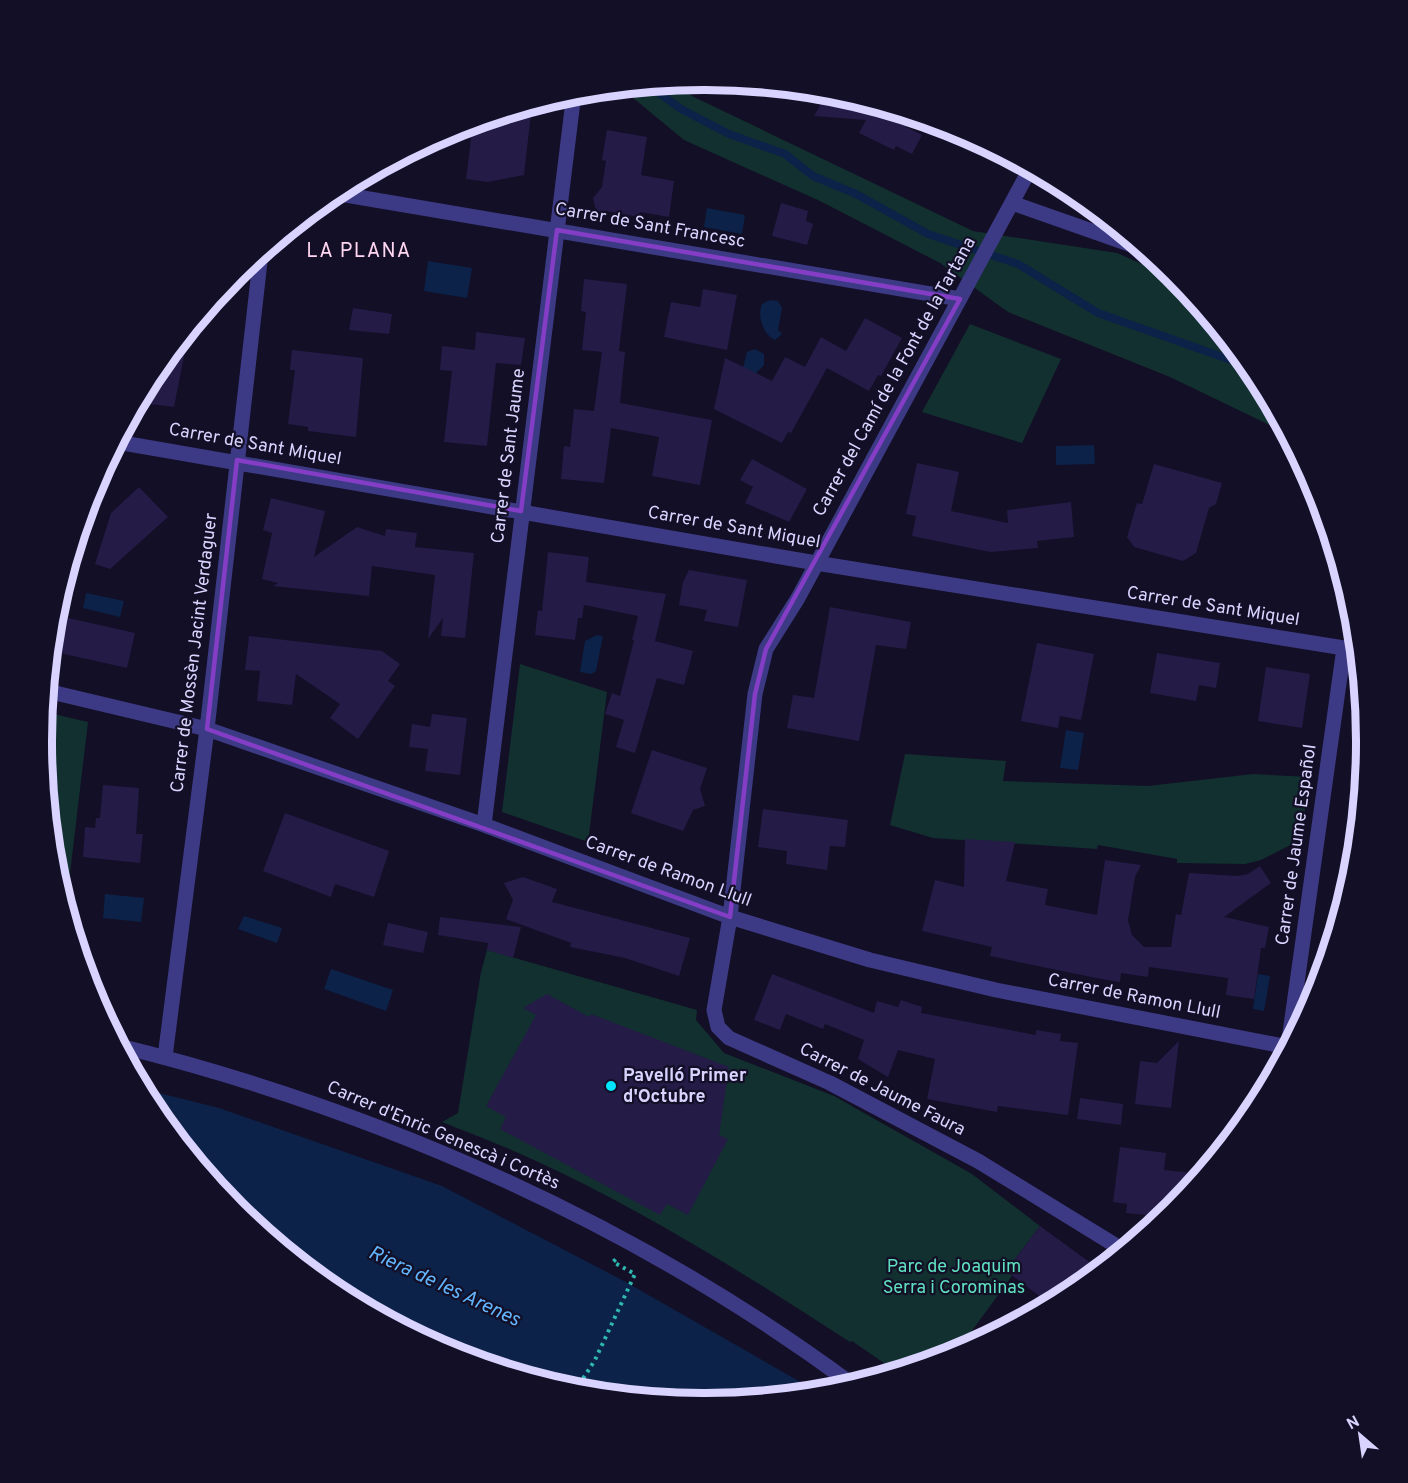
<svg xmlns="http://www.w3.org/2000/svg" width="1408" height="1483" viewBox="0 0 1408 1483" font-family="Overpass,sans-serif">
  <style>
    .green { fill: #12302f }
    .water { fill: #0c2248 }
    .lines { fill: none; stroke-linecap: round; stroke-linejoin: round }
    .stream { stroke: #0c2248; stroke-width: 8 }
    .building { fill: #241b47 }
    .path { stroke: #2fb8b0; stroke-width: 4; stroke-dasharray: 3 4.5; stroke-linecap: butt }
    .minor { stroke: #3d3a85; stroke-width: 15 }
    .marked { fill: none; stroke: #843dc5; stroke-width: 4.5; stroke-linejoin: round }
    .poi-dot { fill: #00e5ff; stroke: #130f26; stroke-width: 2 }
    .labels { text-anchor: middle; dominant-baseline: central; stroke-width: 4.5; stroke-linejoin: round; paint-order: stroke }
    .street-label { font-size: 18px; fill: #d9d4ff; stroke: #130f26 }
    .poi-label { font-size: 18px; font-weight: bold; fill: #d9d4ff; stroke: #130f26; text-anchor: start }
    .park-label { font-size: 18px; fill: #5fe0c0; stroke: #130f26 }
    .neighbourhood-label { font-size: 20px; letter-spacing: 1.5px; fill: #ffd6f0; stroke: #130f26 }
    .water-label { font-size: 20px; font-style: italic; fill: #62b6ff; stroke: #130f26 }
    .rim { fill: none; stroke: #d9d4ff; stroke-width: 8 }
  </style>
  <rect width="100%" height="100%" fill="#130f26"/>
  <path class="green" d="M671 83 694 97 973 231 1117 253 1178 280 1255 374 1286 433 1170 377 1008 312 940 263 820 201 684 140 621 88Z
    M970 324 1061 359 1022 443 922 412Z
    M520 664 607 692 588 842 502 812Z
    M45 712 88 722 66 907C49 850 39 770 45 712Z
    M905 754 1006 761 1003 781 1148 786 1253 774 1310 777 1300 840 1261 860 1245 864 1177 863V859L1098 845 1097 849 933 838 890 825Z
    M487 950 697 1010 696 1020 724 1053 834 1096 972 1174 1040 1226 1006 1271 1012 1276 955 1354 897 1372 852 1341 850 1342C748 1276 645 1211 534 1160 504 1146 472 1134 442 1122L458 1113 481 972Z"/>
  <path class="water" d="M707 208 745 215 742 234 704 227Z
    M428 261 472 268 467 298 424 291Z
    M770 300 778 301 782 308 778 330 782 334 775 340C763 334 757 316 762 304Z
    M755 349 764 354V365L754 375 740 380 747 352Z
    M1094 445 1095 464 1056 465V446Z
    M86 593 124 601 120 617 83 608Z
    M597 635 603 636 596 671 591 674 580 672 585 641Z
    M1066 730 1084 733 1078 770 1060 768Z
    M105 894 144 898 141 922 103 918Z
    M244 916 282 928 277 943 238 929Z
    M331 969 393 990 386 1011 324 989Z
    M1258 974 1270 976 1264 1011 1253 1009Z
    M143 1089 219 1108 442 1186 624 1281 818 1392 704 1403 575 1391 450 1353 336 1292 236 1209 153 1109Z"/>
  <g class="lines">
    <path class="stream" d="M648 85 681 109 729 134 785 154 813 176 856 194 928 234 1018 264 1098 313 1248 366"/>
  </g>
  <path class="building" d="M828 92 910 118 906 127 922 135 912 154 896 146 894 150 859 133 866 120 814 116Z
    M532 105 524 175 488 182 466 179 473 123Z
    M607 130 647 137 641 175 674 181 669 217 640 212 639 217 606 211 600 213 595 207 593 198 602 187 606 161 602 160Z
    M781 203 808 211 806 221 813 224 807 245 772 236Z
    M584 279 627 284 619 351 625 352 620 403 712 420 700 485 652 476 659 437 611 428 604 483 561 479 564 446 570 447 574 409 594 411 602 352 582 350 586 312 581 311Z
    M703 289 737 295 727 350 664 337 671 302 700 307Z
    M353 308 392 314 389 334 349 330Z
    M865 318 902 338 881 376 878 375 869 391 827 368 791 433 788 432 782 443 714 409 725 358 772 381 785 357 805 367 821 337 846 351Z
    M189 331 174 407 142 403 145 390 154 373Z
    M476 332 525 338 521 365 496 363 487 446 444 442 452 371 440 370 442 346 475 350Z
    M292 350 363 358 356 437 308 431V427L288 424 295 370H290Z
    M752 459 807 489 789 522 745 503 753 487 740 480Z
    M917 463 959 472 951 511 1008 523 1007 510 1071 502 1074 537 1037 541 1038 548 990 552 912 536 916 516 906 514Z
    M1154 464 1222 483 1216 504 1209 508 1196 553 1183 561 1134 547 1127 537 1137 503 1142 504Z
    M139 487 168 517 110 569 95 564 111 513Z
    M271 498 325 511 314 557 357 527 385 536 386 529 417 533 415 547 474 553 465 638 441 636 443 618 428 639 435 575 372 566 369 596 273 586 278 583 262 579 272 533 263 530Z
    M548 552 589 557 586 582 666 594 655 641 693 651 684 685 657 678 635 753 616 747 624 720 605 714 612 693 620 696 634 640H632L638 616 584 605 582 618H578L575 640 535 635 538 610 542 611Z
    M689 570 747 580 738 627 704 621 707 610 679 605 683 582Z
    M830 607 911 622 906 649 876 645 859 741 787 728 793 695 814 698Z
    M55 615 135 633 127 668 51 651Z
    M249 636 382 651 400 664 388 681 395 686 358 739 330 718 340 704 296 674 292 705 257 701 260 671 245 670Z
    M1037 643 1094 654 1081 720 1060 716 1058 728 1021 721Z
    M1157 653 1220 663 1216 688 1199 685 1196 701 1150 693Z
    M1266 667 1310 674 1302 728 1258 721Z
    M432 714 467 718 460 775 425 771 428 749 409 747 412 724 430 727Z
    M652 750 707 768 700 789 705 806 693 810 683 831 631 813Z
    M103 785 139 788 136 834H143L140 863 83 857 85 827 95 828 96 818H100Z
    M763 809 848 820 845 847 830 846 827 870 786 864 787 851 758 847Z
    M285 813 389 851 374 897 335 884 331 897 263 871Z
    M965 839 1015 842 1006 881 1048 889 1045 905 1097 915 1105 860 1141 865 1135 877 1128 920 1132 935 1144 947H1171L1176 914 1181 915 1189 873 1237 876 1248 874 1260 866 1271 883 1224 917 1269 927 1265 948H1261L1254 999 1226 995 1228 978 1149 967 1148 977 1121 973 1120 982 1096 978 990 956 992 947 922 931 935 880 964 887Z
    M523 877 557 889 552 902 690 938 679 976 625 958 570 947 571 943 506 919 513 900 504 883Z
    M440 917 521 927 513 958 487 950 488 943 438 935Z
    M388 923 428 932 423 953 383 945Z
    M772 974 874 1013 877 1001 898 1007 901 1000 922 1007 921 1013 1036 1035V1030L1061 1034 1060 1041 1078 1043 1068 1115 998 1106 997 1112 927 1099 935 1059 898 1050 888 1077 858 1059 864 1040 825 1024 823 1029 786 1014 780 1030 754 1020Z
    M547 994 589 1017 591 1014 729 1067 719 1135 728 1139 688 1215 667 1204 660 1215 500 1129 506 1117 486 1106 536 1015 523 1008Z
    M1179 1041 1171 1108 1135 1104 1140 1061 1157 1063Z
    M1080 1098 1123 1104 1121 1125 1077 1119Z
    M1120 1147 1166 1153 1164 1170 1202 1174 1172 1210 1144 1233 1146 1215 1126 1213 1127 1204 1113 1202Z
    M1040 1226 1099 1269 1071 1292 1050 1304 1006 1271Z"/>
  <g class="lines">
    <path class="path" d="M575 1391 595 1360 635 1274 613 1262 616 1259"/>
    <path class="minor" d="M1030 169 798 598 766 649 755 694 730 917 714 1010 718 1027 729 1038 830 1083 978 1161 1123 1250
      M334 193 960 299
      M1012 203 1143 249
      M117 442 816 563 1344 648 1288 1047
      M47 691 207 729 484 825 730 917 870 960 996 990 1288 1047
      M484 825 574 93
      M120 1046C381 1111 636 1224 853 1385
      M165 1057 207 729 261 253"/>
  </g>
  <path class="marked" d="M557 230 960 299 766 649 755 694 730 917 207 729 237 460 521 511Z"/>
  <circle class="poi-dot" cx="611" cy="1086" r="6"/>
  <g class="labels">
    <g class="street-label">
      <text transform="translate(650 226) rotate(10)">Carrer de Sant Francesc</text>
      <text transform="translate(895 377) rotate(-61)">Carrer del Camí de la Font de la Tartana</text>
      <text transform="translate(255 445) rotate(10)">Carrer de Sant Miquel</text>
      <text transform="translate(509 456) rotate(-83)">Carrer de Sant Jaume</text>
      <text transform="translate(734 528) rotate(10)">Carrer de Sant Miquel</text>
      <text transform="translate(1213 607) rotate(9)">Carrer de Sant Miquel</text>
      <text transform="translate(195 653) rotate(-83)">Carrer de Mossèn Jacint Verdaguer</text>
      <text transform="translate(1297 845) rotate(-82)">Carrer de Jaume Español</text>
      <text transform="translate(668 872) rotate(20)">Carrer de Ramon Llull</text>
      <text transform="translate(1134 997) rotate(11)">Carrer de Ramon Llull</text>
      <text transform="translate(882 1090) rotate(27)">Carrer de Jaume Faura</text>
      <text transform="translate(443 1136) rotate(23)">Carrer d'Enric Genescà i Cortès</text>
    </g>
    <g class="poi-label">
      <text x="623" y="1076">Pavelló Primer<tspan x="623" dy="21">d'Octubre</tspan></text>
    </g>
    <g class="park-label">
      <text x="954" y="1267">Parc de Joaquim<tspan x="954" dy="21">Serra i Corominas</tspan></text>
    </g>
    <g class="neighbourhood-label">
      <text x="359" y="252">LA PLANA</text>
    </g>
    <g class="water-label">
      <text transform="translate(444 1287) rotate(25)">Riera de les Arenes</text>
    </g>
  </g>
  <path d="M0 0H1408V1483H0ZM703 90H705A651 651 0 0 1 1356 741V742A651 651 0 0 1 705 1393H703A651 651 0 0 1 52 742V741A651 651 0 0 1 703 90Z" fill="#130f26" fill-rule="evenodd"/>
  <path class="rim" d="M703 90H705A651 651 0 0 1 1356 741V742A651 651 0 0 1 705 1393H703A651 651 0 0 1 52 742V741A651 651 0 0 1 703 90Z"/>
  <g transform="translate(1360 1435) rotate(331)" stroke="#130f26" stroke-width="4.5" paint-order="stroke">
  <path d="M0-4.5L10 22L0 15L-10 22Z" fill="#d9d4ff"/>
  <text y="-9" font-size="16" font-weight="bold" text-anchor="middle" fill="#d9d4ff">N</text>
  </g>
</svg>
